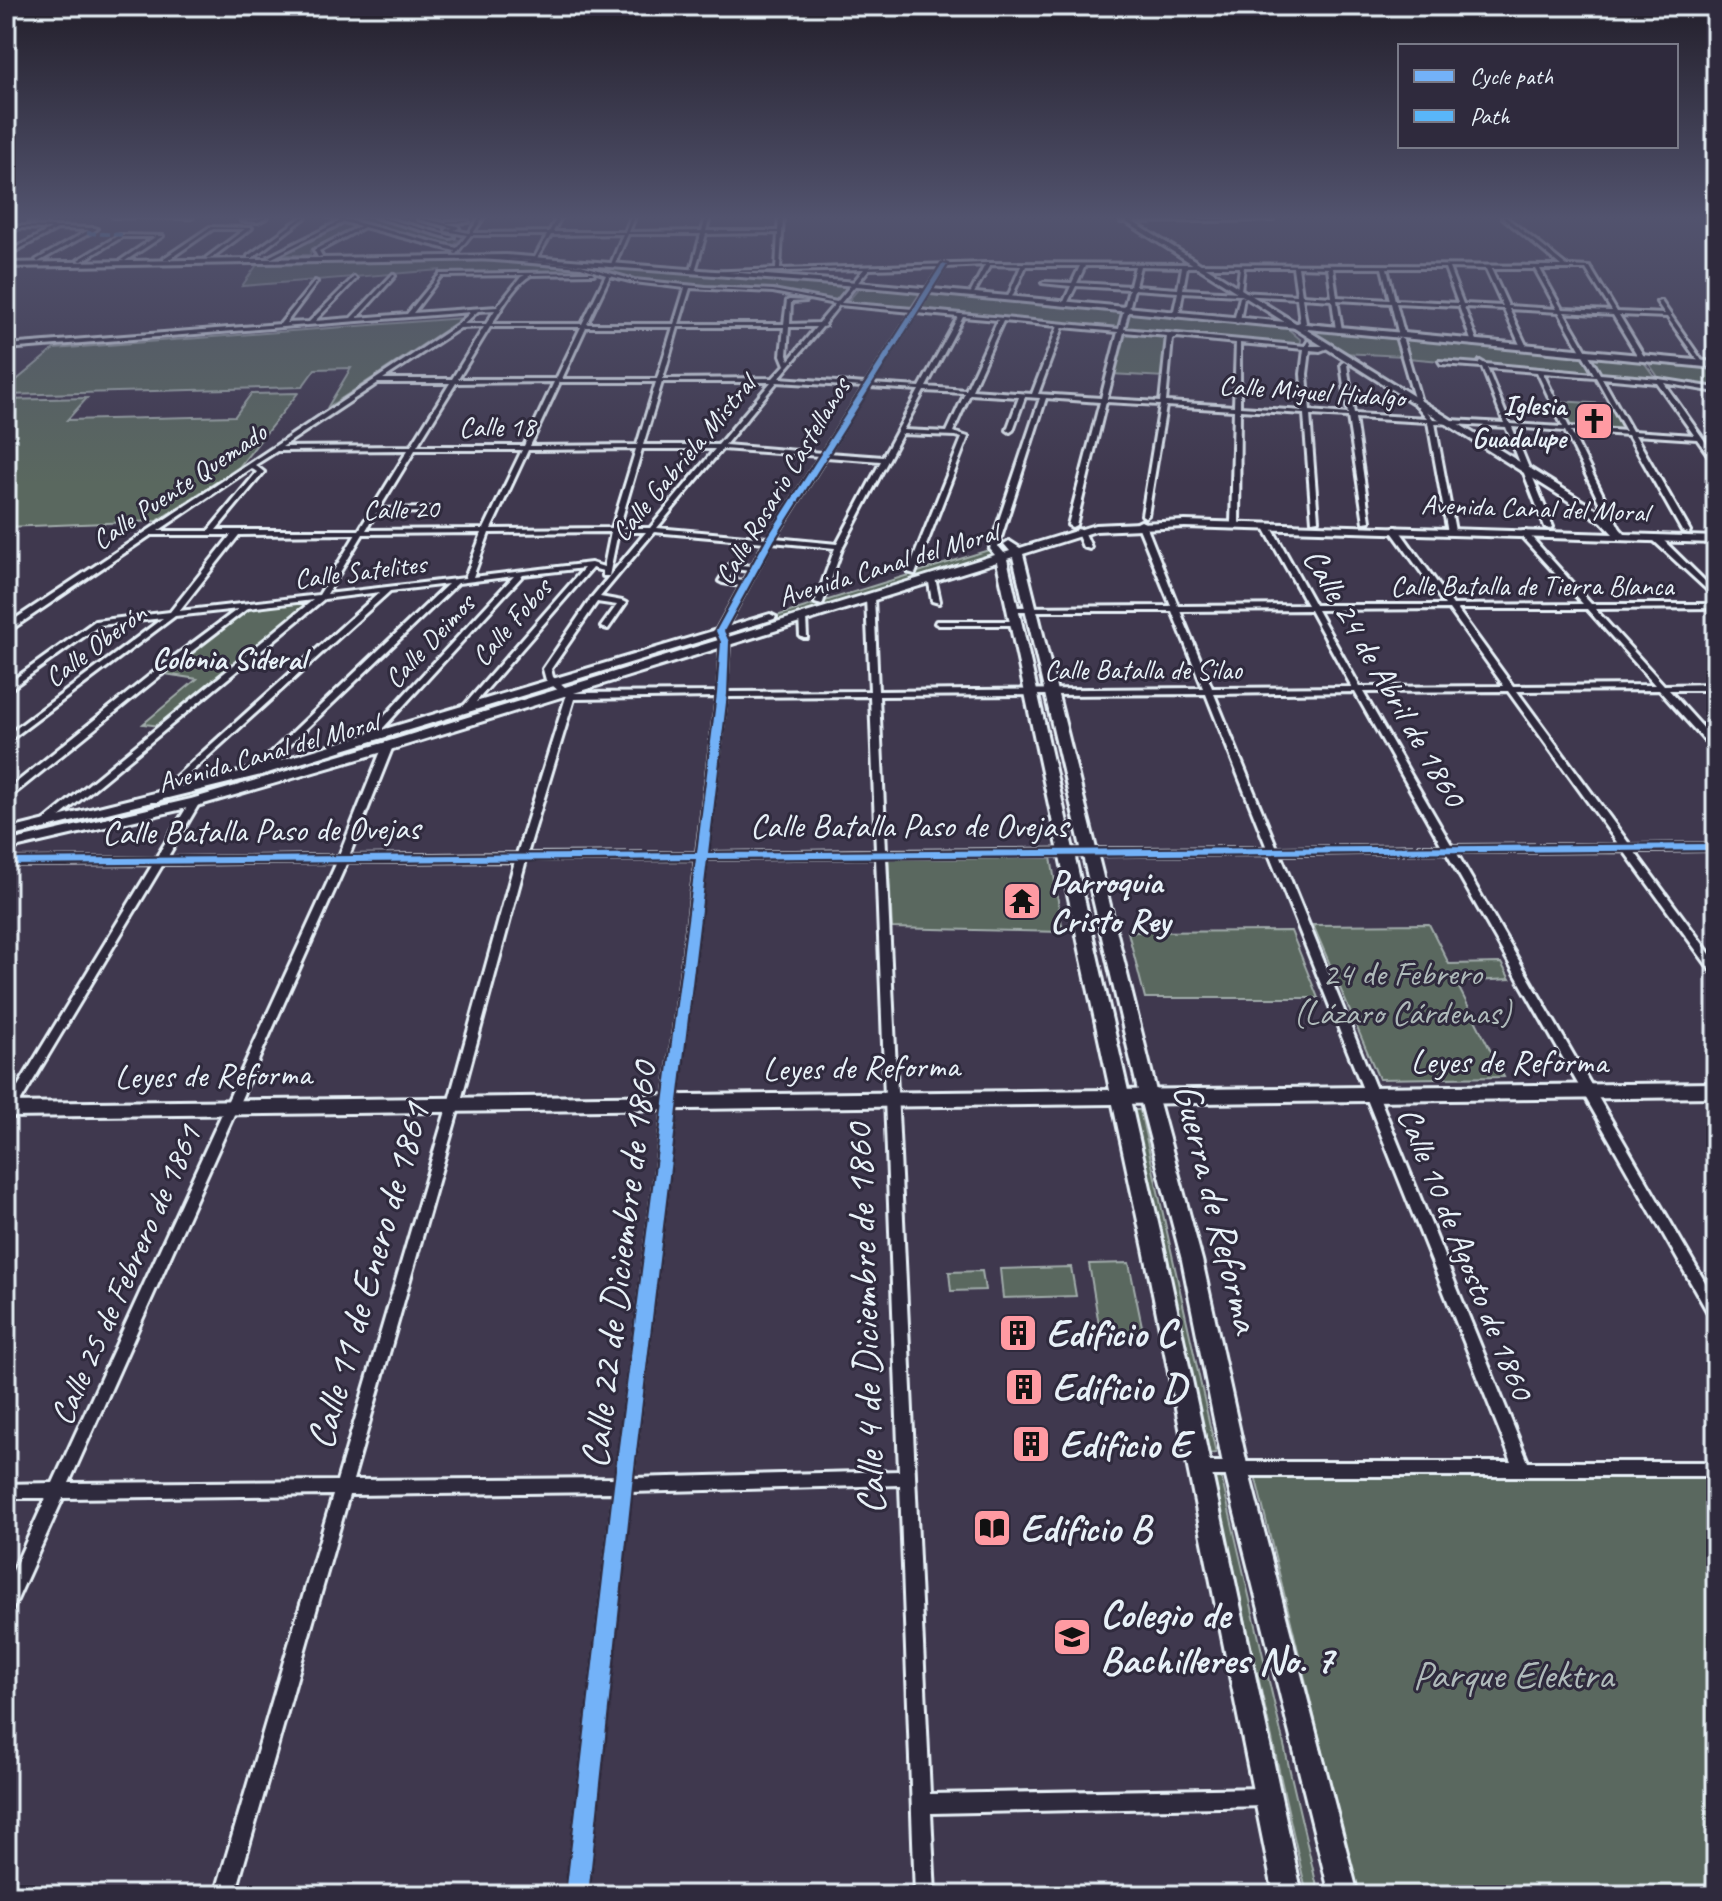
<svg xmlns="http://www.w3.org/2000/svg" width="1722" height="1901" viewBox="0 0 1722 1901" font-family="Caveat,sans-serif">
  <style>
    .green { fill: #5a685e; stroke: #a1acab; stroke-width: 2 }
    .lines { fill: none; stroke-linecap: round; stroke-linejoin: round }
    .minor-casing { stroke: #e8f1f8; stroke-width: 6 }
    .secondary-casing { stroke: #e8f1f8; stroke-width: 6 }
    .primary-casing { stroke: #e8f1f8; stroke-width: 6 }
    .minor { fill: #2f2a3d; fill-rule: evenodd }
    .secondary { fill: #2f2a3d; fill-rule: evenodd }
    .primary { fill: #2f2a3d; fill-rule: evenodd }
    .quiet { stroke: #59b6f9; stroke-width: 4; stroke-dasharray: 9 4; stroke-linecap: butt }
    .cycleway-casing { stroke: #2f2a3d; stroke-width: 5 }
    .cycleway { fill: #73b2f8; fill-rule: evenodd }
    .labels { text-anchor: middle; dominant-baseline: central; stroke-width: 6; stroke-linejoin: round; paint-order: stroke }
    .far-street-label { font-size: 28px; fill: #e8f1f8; stroke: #2f2a3d }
    .far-poi-label { font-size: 28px; font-weight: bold; fill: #e8f1f8; stroke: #2f2a3d; text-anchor: end }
    .far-neighbourhood-label { font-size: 30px; font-weight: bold; fill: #e8f1f8; stroke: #2f2a3d }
    .street-label { font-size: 34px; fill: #e8f1f8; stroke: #2f2a3d }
    .poi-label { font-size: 34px; font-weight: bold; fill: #e8f1f8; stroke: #2f2a3d; text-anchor: start }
    .park-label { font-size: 34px; fill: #afbaba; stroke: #2f2a3d }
    .near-street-label { font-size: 40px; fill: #e8f1f8; stroke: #2f2a3d }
    .near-poi-label { font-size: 40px; font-weight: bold; fill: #e8f1f8; stroke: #2f2a3d; text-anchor: start }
    .near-park-label { font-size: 40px; fill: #afbaba; stroke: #2f2a3d }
  </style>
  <rect width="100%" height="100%" fill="#3f384e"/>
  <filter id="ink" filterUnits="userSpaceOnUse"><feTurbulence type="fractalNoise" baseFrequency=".0125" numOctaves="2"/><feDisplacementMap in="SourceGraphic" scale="16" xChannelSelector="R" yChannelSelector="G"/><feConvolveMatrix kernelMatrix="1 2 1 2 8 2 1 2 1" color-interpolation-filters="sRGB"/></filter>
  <g filter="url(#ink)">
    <path class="green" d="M338 217H370L459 240 452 248Z
      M344 221 359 225 311 251 310 255H280Z
      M461 258 577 267 598 272 439 275 440 270 242 286 259 262Z
      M612 266 851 286 839 302 776 290 635 280 606 270Z
      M860 287 920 293 910 309 846 303Z
      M924 293 1287 328 1301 340 1299 348 1122 331 1126 312 1115 331 917 312Z
      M463 318 327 408 351 368 315 369 302 387 6 395V389L54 349Z
      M1305 329 1398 339 1404 356 1342 353Z
      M1119 333 1168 337 1165 377 1111 374Z
      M1403 338 1583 355 1596 375 1408 358Z
      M1590 356 1643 361 1657 380 1599 376Z
      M1647 361 1716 367V389L1661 381Z
      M298 393 239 467 157 521 6 527V400L87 398 67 420 235 416 251 394Z
      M1557 401 1608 404 1627 431 1569 427Z
      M992 549 995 556 750 633 738 628Z
      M324 600 162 726 143 724 197 679 159 673 240 609Z
      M717 634V643L584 684 580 680V677Z
      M546 687 553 693 199 799 6 847V836L234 780Z
      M888 855 1051 857 1063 932 892 928Z
      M1429 924 1449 964 1501 963 1510 979 1456 982 1504 1077 1379 1079 1313 925Z
      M1291 931 1318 998H1145L1128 932Z
      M1132 1110H1140L1216 1453 1209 1454Z
      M1129 1263 1144 1336 1101 1337 1089 1264Z
      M1071 1267 1076 1296 1003 1298 1000 1269Z
      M982 1271 985 1290 951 1291 949 1272Z
      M1254 1471 1716 1472V1895H1358Z
      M1213 1476H1221L1319 1895H1307Z"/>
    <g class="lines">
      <defs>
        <path id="minor" d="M36 217H41L32 222 29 221Z
          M113 217H193L191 218Z
          M263 217H268L258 222 241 221 257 220Z
          M302 217H306L252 258H248V256Z
          M329 217 344 219 457 248 467 235 446 231V229L453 228 418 219V217L457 226 459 228 454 230 469 233 480 217H484L473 233 549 232 557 217H561L553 232H625L631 217H635L629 232 702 231 706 217H710L706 231H778L779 217H783L780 269 988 263 1561 266 1502 217H1506L1567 266 1590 267 1617 312 1665 314 1657 302 1661 301 1705 365H1701L1667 317 1619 315 1645 358 1642 360 1639 358 1613 315 1564 312 1600 374 1659 379 1716 388V392L1664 383 1716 457V464L1714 463 1697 439 1635 435 1690 531 1689 533 1682 531 1628 435 1571 431 1620 529 1616 531 1612 529 1565 431 1512 427 1553 527 1549 529 1545 527 1506 427 1435 423 1455 531 1448 533 1428 422 1355 418 1370 521 1364 522 1348 417 1310 415 1318 520 1312 521 1304 414 1240 410 1239 525 1235 527 1231 525 1234 410 1166 406 1148 515 1145 517 1142 515 1160 405 1106 402 1076 525 1072 527 1068 525 1100 402 1046 398 998 547 994 549 990 547 1040 398 1025 397 1013 430 1010 432 1007 430 1019 397 970 394 953 432 968 437 915 574 908 572 962 438 956 436 902 434 843 546 822 605 815 603 835 548 772 542 724 631 729 642 726 692 870 691 866 597 870 595 874 597 878 691 1203 688 1172 611H1013L1009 609 1013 607 1171 606 1137 523 1141 521 1145 523 1178 606 1307 605 1263 526 1267 524 1271 526 1315 605H1445L1390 529 1394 527H1397L1453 605 1583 604 1520 535 1519 533 1523 531H1526L1591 604H1716V608L1595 609 1664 685 1716 684V690H1669L1716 742V751L1713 750 1659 690 1517 691 1630 845 1716 844V850L1634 851 1716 962V973L1712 972 1624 851 1456 852 1716 1301V1320L1711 1318 1446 852 1280 854 1528 1462H1716V1476H1201L1195 1474 1193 1469 1195 1464 1201 1462H1512L1269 854 886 857 930 1794 1266 1788 1273 1790 1275 1797 1273 1804 1266 1806 931 1813 935 1895H915L900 1485 630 1492 587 1895H567L614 1492 349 1495 235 1895H215L333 1495 63 1498 12 1611 6 1613V1586L46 1498H6V1484L53 1483 337 862 163 864 10 1119 6 1120V1106L153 864 6 865V859L156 858 190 802 195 799 200 802 167 858 339 856 383 746 388 743 393 746 349 856 517 854 566 697 546 680 543 669 592 597 646 532H618L609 576H603V571L592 568 468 711 465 712 461 709 584 568 523 575 373 739H367V735L514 576 458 583 259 774H253V770L448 584 390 591 158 802H152L150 800 152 798 380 592 324 599 46 828H40L38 826 40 824 313 600 248 608 161 675 9 798 6 799V791L155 671 238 609 175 616 6 743V736L163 618 100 625 6 692V685L95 621 170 612 231 535H151L9 631H6V625L457 325 471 312 6 349V345L280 324 315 281 317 282 286 323 309 322 354 277 356 279 315 321 351 318 393 274 395 276 357 318 407 314 440 274 592 272 594 274 531 275C514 285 502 308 492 324H582L606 275 581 267 482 259 484 257 581 265 634 280 706 287 773 290 837 302 864 269 708 273 706 272 776 269 778 233 706 234 695 271 693 272 691 271 701 234H628L615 264 613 265 611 264 623 234 551 235 536 260 534 259 547 235H471L456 254 454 253 455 251 364 227 319 251 322 256 318 257 314 250 360 226 344 222 272 258 268 257 340 221ZM985 265 969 296 973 295 990 265 1021 266 1007 299 1009 300 1011 299 1026 266H1080L1072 283 1044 282 1042 283 1071 286 1063 304 1065 305 1067 304 1076 286 1129 289 1119 329 918 310 945 267ZM1085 266H1135L1130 286 1077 283ZM1140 266 1182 267 1178 289 1135 286ZM941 267 913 309 841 303 869 269ZM1187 267H1240L1237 290 1239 291 1241 290 1244 267H1293L1297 295 1183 289ZM1298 267 1328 268 1332 297 1302 295ZM1333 268H1382L1390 300 1337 297ZM1387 268H1445L1458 303 1395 300ZM1449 268 1486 269 1503 306 1463 304ZM1491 269H1535L1557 309 1508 306ZM1540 269H1586L1612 311 1562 309ZM525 275 521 277 497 307 413 313 441 276ZM610 276 634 282 685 288 674 324H587ZM690 288 773 292 835 304 819 323 790 324 791 302 806 301 789 300 787 301 784 324H679ZM1134 289 1178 292 1173 315 1176 317 1179 315 1183 292 1297 298 1300 322 1293 325 1295 328 1306 323 1302 298 1332 300 1336 330 1339 332 1342 330 1337 300 1391 303 1399 336 1402 338 1405 336 1396 303 1459 306 1472 343 1475 345 1478 343 1464 307 1504 309 1521 347 1524 349 1527 347 1509 309 1559 312 1594 374 1485 364 1480 361 1478 364 1439 361 1441 364 1482 367 1504 423 1433 419 1422 405 1403 340 1400 338 1397 340 1416 405 1427 418 1354 414 1347 364 1344 362 1341 364 1348 414 1310 411 1307 374 1310 350 1320 351 1328 348V346H1310L1311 343 1308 341 1305 346 1124 329ZM839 305 912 312 866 384 779 378 822 327 825 326 824 324ZM495 310 486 324H464L478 311ZM916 313 958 317 920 387 871 384ZM963 317 998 320 966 390 926 387ZM1003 321 1058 326 1032 394 972 390ZM484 327 452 379H383L460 328ZM490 327H581L556 379H458ZM586 327H673L657 379H562ZM678 327H784L781 355 785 365 773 378 663 379ZM789 327H816L789 360 787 355ZM1063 327 1118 332 1101 398 1038 394ZM1124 332 1167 336 1160 402 1107 399ZM1177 337 1236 343 1234 406 1166 402 1172 339ZM1240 343 1304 349 1301 374 1304 411 1240 407ZM1487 368 1537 372 1563 427 1510 424ZM1543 373 1596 377 1626 431 1569 427ZM1602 378 1657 383 1694 435 1632 431ZM554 382 524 446H417L456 383ZM560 382H656L637 445 530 446ZM662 382H771L718 445H643ZM777 382 864 387 822 453 725 445ZM378 383H450L411 446 282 447ZM869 387 919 390 883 457 828 453ZM924 391 965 393 947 432 903 430ZM636 449 612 528 491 529 528 450ZM642 449H715L650 528H619ZM722 449 820 456 768 538 657 528ZM408 450 359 530H216L264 472 255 465 277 451ZM415 450H522L484 529 366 530 376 513 431 512 434 510 431 508 379 509ZM826 457 881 461 837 544 775 538ZM251 468 257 472 208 531H158ZM611 532 604 567 591 563 473 577 489 533ZM654 532 765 542 752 566 730 564 719 581 723 583 741 586 716 631 721 642 718 692 572 693 553 677 551 669 597 602 617 605 601 627 608 629 626 603 622 601 600 597ZM482 533 465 578 327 594 363 534ZM356 534 319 595 179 611 239 535ZM735 569 749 571 743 581 728 579ZM1449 609 1504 686 1360 687 1317 610ZM1457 609H1587L1655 685 1513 686ZM1310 610 1352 687 1212 688 1180 611ZM1508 691 1619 845 1452 846 1363 692ZM1355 692 1442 846 1277 848 1214 694ZM1206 694 1267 848 886 851 879 696ZM870 696 876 851 707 853 726 697ZM717 697 697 853 527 854 574 699ZM876 857 899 1471 632 1478 706 859ZM696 859 616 1478 353 1480 460 1104 526 860ZM515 861 448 1104 337 1481 69 1483 347 862Z
          M375 217H381L454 237 450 238Z
          M1149 218 1271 219 1273 220 1121 222Z
          M447 221H467L469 222 446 223Z
          M19 226 95 228 97 229 38 262 36 260 89 230 57 229 6 256V253L51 229 20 228 6 235V232Z
          M210 227 252 228 210 259 206 258 245 229H213L168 260H164V258Z
          M119 235 163 236 125 261 121 260 155 237H122L82 261 78 260Z
          M1242 296 1244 297 1240 321 1237 323 1234 321 1240 297Z
          M1077 529 1084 531 1091 547 1090 549 1083 547 1076 531Z
          M1653 536H1659L1716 592V598L1653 540Z
          M928 576 935 578 940 601 939 603 932 601Z
          M799 616 806 618 807 638H804L800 636Z
          M936 621H1016L1020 623 1016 625H939L935 623Z"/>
        <path id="secondary" d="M1118 217H1125L1610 518 1625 534 1716 537V543L1185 527 1096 531 1023 554 1157 1095 1202 1260 1248 1469 1358 1895H1330L1224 1469 1182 1260 1139 1095 1013 557 1007 559 1164 1249 1302 1895H1274L1144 1249 997 562 393 749 200 805 6 850V842L191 799 383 743 995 555 990 549 991 547H999L1004 553 1010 551 1004 544 1009 541 1020 548 1095 525 1185 521 1613 534 1602 522Z
          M770 614 776 617 774 619 261 775 6 838V830L251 769Z"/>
        <path id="primary" d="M506 255 857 282 1716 362V368L857 286 506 259 6 267V263Z
          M1716 1083V1097L6 1117V1103Z"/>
      </defs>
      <use href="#minor" class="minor-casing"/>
      <use href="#secondary" class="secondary-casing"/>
      <use href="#primary" class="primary-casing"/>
      <use href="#minor" class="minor"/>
      <use href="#secondary" class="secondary"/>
      <use href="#primary" class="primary"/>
      <path class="quiet" d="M87 233 126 235"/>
      <defs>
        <path id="cycleway" d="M942 264 947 265 774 540 724 631 729 642 727 694 708 853 1716 844V850L707 859 632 1485 588 1895H566L614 1485 696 859 6 865V859L697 853 717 694 721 642 716 631 766 540Z"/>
      </defs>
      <use href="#cycleway" class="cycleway-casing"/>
      <use href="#cycleway" class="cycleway"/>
    </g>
  </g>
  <linearGradient id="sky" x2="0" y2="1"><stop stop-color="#231f2b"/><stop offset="0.45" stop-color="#52536e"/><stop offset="1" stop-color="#52536e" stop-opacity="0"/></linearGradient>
  <rect width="1722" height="483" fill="url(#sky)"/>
  <defs>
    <symbol id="church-square" viewBox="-11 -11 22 22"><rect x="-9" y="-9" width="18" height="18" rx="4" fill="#ff9aa2" stroke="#2f2a3d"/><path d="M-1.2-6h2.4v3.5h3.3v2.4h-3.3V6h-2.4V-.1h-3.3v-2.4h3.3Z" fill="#111"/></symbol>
    <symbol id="temple-square" viewBox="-11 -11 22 22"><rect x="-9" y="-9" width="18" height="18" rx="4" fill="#ff9aa2" stroke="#2f2a3d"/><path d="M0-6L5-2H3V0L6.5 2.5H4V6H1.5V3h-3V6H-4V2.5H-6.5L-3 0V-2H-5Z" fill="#111"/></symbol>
    <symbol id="building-square" viewBox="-11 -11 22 22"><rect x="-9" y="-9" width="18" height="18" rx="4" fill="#ff9aa2" stroke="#2f2a3d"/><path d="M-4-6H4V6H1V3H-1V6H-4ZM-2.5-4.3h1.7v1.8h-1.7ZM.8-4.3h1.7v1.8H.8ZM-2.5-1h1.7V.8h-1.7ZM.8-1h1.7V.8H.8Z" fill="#111"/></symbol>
    <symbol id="library-square" viewBox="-11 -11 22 22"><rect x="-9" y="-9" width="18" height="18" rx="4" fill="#ff9aa2" stroke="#2f2a3d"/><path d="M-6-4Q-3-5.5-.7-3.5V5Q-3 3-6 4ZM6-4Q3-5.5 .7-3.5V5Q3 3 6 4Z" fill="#111"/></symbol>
    <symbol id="school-square" viewBox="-11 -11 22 22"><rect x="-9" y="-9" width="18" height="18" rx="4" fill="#ff9aa2" stroke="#2f2a3d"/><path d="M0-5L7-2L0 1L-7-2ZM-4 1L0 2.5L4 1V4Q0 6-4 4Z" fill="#111"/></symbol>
  </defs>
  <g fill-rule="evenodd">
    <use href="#church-square" x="1572" y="399" width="44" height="44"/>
    <use href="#temple-square" x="1000" y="879" width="44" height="44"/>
    <use href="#building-square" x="996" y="1311" width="44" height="44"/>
    <use href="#building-square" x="1002" y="1365" width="44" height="44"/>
    <use href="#building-square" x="1009" y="1422" width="44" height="44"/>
    <use href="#library-square" x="970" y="1506" width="44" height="44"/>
    <use href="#school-square" x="1050" y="1615" width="44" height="44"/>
  </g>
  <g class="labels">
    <g class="far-street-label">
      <text transform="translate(1312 391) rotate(4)">Calle Miguel Hidalgo</text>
      <text x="497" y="426">Calle 18</text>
      <text transform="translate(683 458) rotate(-50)">Calle Gabriela Mistral</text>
      <text transform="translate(782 481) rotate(-59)">Calle Rosario Castellanos</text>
      <text transform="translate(179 486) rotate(-34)">Calle Puente Quemado</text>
      <text transform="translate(1535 508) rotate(2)">Avenida Canal del Moral</text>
      <text transform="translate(401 509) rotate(-1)">Calle 20</text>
      <text transform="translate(888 564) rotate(-17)">Avenida Canal del Moral</text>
      <text transform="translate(360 571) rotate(-7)">Calle Satelites</text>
      <text x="1532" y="585">Calle Batalla de Tierra Blanca</text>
      <text transform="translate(511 622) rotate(-49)">Calle Fobos</text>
      <text transform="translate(429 641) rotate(-47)">Calle Deimos</text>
      <text transform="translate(95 645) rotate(-37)">Calle Oberón</text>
      <text x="1143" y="669">Calle Batalla de Silao</text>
      <text transform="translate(268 752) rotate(-16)">Avenida Canal del Moral</text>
    </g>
    <g class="far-poi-label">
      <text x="1566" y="405">Iglesia<tspan x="1566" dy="32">Guadalupe</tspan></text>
    </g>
    <g class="far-neighbourhood-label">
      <text x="229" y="659">Colonia Sideral</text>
    </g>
    <g class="street-label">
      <text transform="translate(1385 677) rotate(60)">Calle 24 de Abril de 1860</text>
      <text x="909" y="825">Calle Batalla Paso de Ovejas</text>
      <text transform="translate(261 830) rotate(-1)">Calle Batalla Paso de Ovejas</text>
      <text x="1509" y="1061">Leyes de Reforma</text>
      <text transform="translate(861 1067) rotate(-1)">Leyes de Reforma</text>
      <text transform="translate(213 1075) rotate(-1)">Leyes de Reforma</text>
      <text transform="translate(1466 1253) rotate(68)">Calle 10 de Agosto de 1860</text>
      <text transform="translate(125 1275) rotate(-66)">Calle 25 de Febrero de 1861</text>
    </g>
    <g class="poi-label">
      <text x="1050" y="881">Parroquia<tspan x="1050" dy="39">Cristo Rey</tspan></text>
    </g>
    <g class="park-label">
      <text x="1402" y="973">24 de Febrero<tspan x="1402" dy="39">(Lázaro Cárdenas)</tspan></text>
    </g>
    <g class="near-street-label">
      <text transform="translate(1217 1208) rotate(76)">Guerra de Reforma</text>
      <text transform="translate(619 1265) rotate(-83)">Calle 22 de Diciembre de 1860</text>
      <text transform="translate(368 1276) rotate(-74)">Calle 11 de Enero de 1861</text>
      <text transform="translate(865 1319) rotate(-92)">Calle 4 de Diciembre de 1860</text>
    </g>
    <g class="near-poi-label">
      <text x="1046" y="1333">Edificio C</text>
      <text x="1052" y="1387">Edificio D</text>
      <text x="1059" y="1444">Edificio E</text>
      <text x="1020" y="1528">Edificio B</text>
      <text x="1100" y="1614">Colegio de<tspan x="1100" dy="46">Bachilleres No. 7</tspan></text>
    </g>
    <g class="near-park-label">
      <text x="1513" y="1675">Parque Elektra</text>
    </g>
  </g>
  <rect width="1722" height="1901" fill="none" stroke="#2f2a3d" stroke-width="32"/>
  <rect x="16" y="16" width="1690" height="1869" fill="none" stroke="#e8f1f8" stroke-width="3" filter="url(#ink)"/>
  <rect x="1398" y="44" width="280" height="104" fill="#2f2a3d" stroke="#797a88" stroke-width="2"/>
  <rect x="1414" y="70" width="40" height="12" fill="#73b2f8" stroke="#797a88" stroke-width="2"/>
  <text x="1470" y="84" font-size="24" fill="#e8f1f8">Cycle path</text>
  <rect x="1414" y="110" width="40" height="12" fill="#59b6f9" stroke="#797a88" stroke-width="2"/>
  <text x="1470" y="124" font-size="24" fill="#e8f1f8">Path</text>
</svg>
